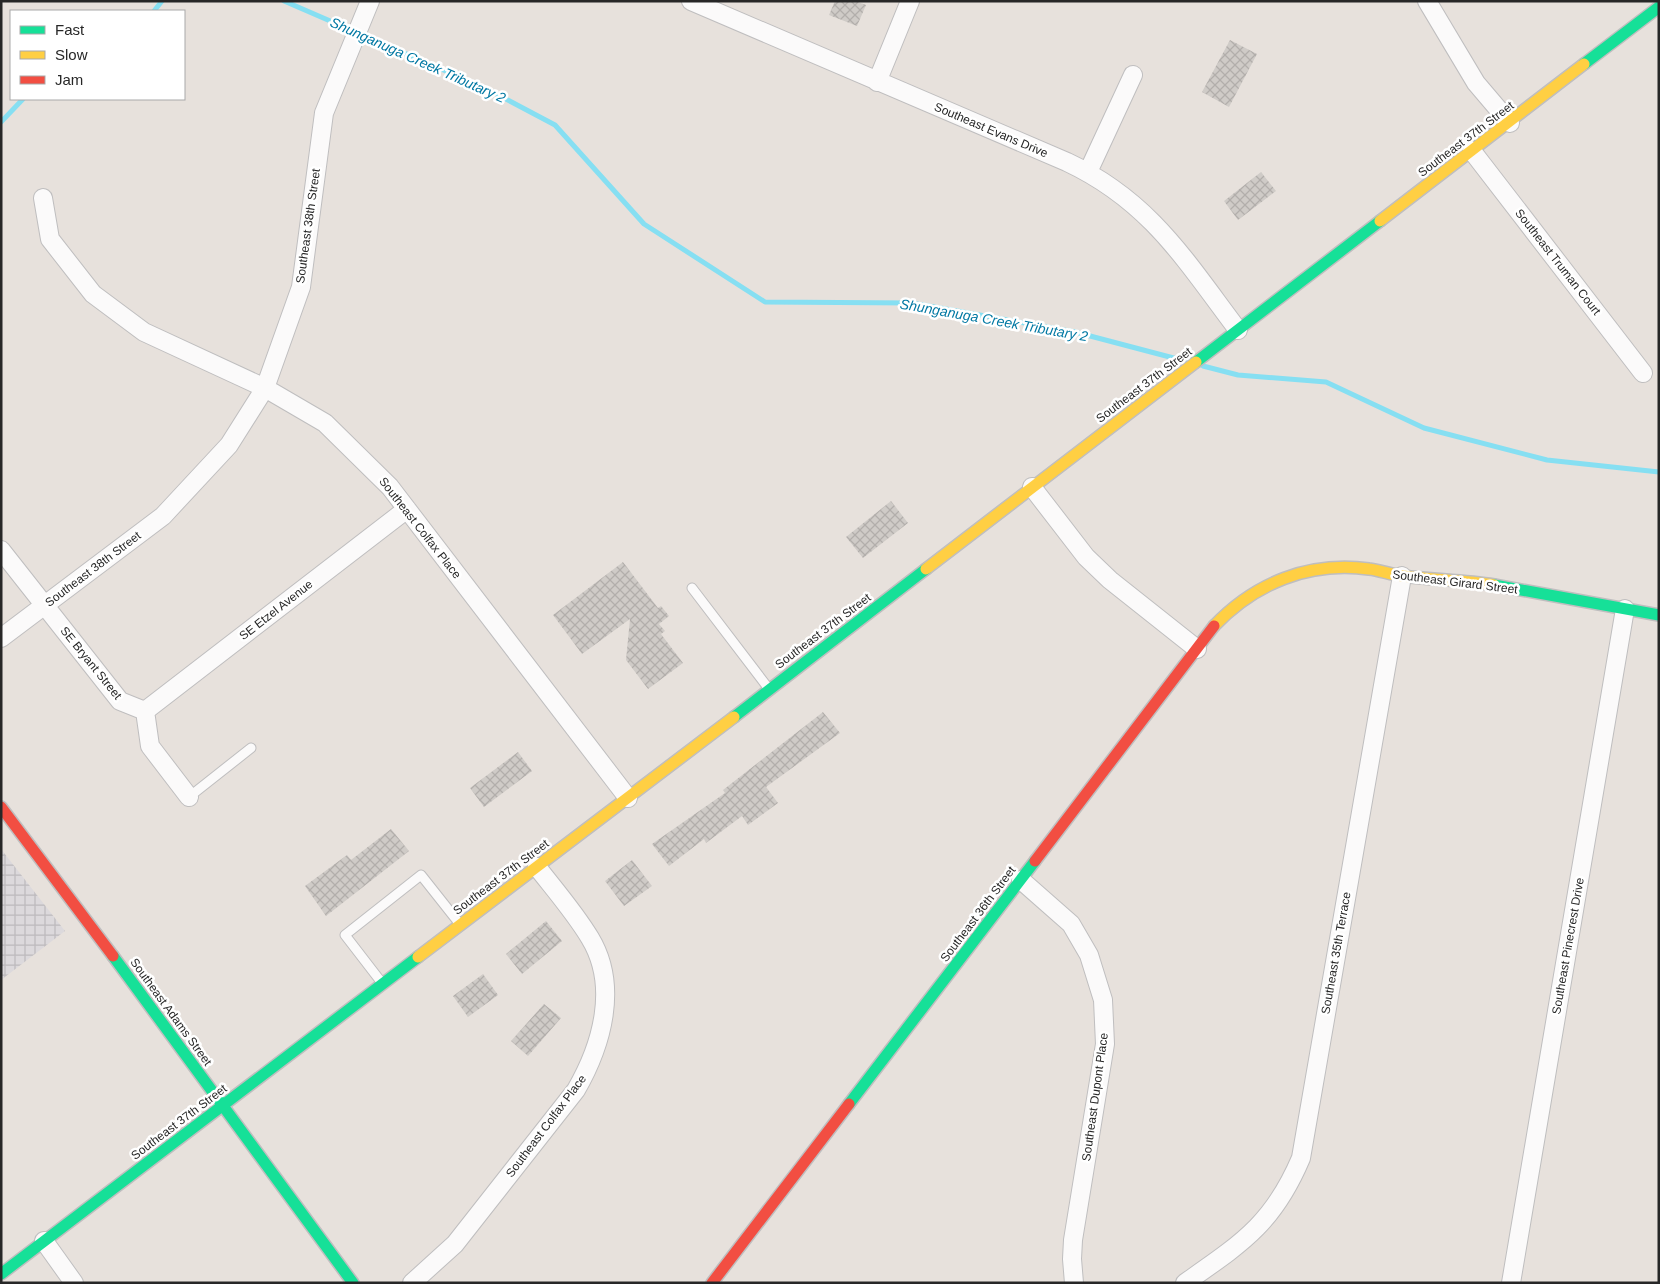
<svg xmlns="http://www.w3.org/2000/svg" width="1660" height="1284" viewBox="0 0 1660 1284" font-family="Helvetica,sans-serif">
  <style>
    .industrial { fill: url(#industrial-grid) }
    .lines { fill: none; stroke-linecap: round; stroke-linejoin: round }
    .stream { stroke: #86dff2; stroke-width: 5 }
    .building { fill: url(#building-cross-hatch) }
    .lane-casing { stroke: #bfbebf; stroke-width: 11 }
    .street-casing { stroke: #bfbebf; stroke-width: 20 }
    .fast-casing { stroke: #bfbebf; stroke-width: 14 }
    .slow-casing { stroke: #bfbebf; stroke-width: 14 }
    .jam-casing { stroke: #bfbebf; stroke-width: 14 }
    .lane { stroke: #fbfafa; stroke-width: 9 }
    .street { stroke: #fbfafa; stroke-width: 18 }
    .fast { stroke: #16e098; stroke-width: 11 }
    .slow { stroke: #ffcf43; stroke-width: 11 }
    .jam { stroke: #f24e42; stroke-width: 11 }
    .labels { text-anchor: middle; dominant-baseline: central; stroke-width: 5; stroke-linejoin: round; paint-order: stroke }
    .street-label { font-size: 12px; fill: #272727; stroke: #fff }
    .water-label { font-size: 14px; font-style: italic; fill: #0078a3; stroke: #fff }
  </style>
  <defs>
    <pattern id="industrial-grid" width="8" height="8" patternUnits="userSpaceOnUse" patternTransform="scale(1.25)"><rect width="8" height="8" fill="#dcd9dc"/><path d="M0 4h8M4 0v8" fill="none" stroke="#bdbabd"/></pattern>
    <pattern id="building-cross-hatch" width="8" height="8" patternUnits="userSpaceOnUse" patternTransform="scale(1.25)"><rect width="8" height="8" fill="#cfcbc7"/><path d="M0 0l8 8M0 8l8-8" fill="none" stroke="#b2aeab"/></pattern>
  </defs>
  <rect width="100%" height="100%" fill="#e7e1dc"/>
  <path class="industrial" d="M1 849 65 931 1 980Z"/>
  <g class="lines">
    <path class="stream" d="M284 1 485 88 555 125 644 224 765 302 912 303 1075 332 1185 361
      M154 11 162 1
      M1 122 23 99
      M1203 366 1238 375 1326 382 1424 428 1547 460 1659 472"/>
  </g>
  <path class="building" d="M835 1H855L866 5 857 26 829 15Z
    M1230 40 1257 54 1229 107 1202 92Z
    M1261 172 1276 191 1238 220 1224 201Z
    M891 501 908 523 863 558 846 537Z
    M623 562 658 608 661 606 669 616 659 624 665 631 661 634 683 663 648 689 626 660 630 619 582 654 553 615Z
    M823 712 840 733 766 787 778 803 748 825 742 816 706 843 704 839 669 866 652 844 725 793 723 790Z
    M518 752 532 771 484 807 470 788Z
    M391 829 409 851 326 916 305 886 347 855 351 860Z
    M632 860 652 886 624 906 605 881Z
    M546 921 562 941 522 974 506 954Z
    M483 974 498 995 468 1017 453 996Z
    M544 1004 561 1018 528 1056 511 1041Z"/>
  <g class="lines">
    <defs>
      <path id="lane" d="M692 588 769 689
        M189 797 251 748
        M382 983 345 935 421 875 459 923"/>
      <path id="street" d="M691 1 1067 162C1150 201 1185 260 1238 330
        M1427 1 1476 83 1510 123
        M877 82 910 1
        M1472 151 1643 373
        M1088 172 1133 75
        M43 198 50 239 93 294 144 332 265 388 325 423 390 487 628 798
        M1032 487 1086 557 1110 580 1197 649
        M1 550 120 701 145 711
        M1 638 163 516 229 445 265 388 301 287 324 113 370 1
        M145 711 407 509
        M145 711 150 746 189 797
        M1021 880 1071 924 1089 955 1103 1000 1105 1044 1073 1240 1072 1259 1074 1283
        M44 1241 74 1283
        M412 1283 455 1244 576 1090C602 1045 619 986 590 938 575 913 555 890 537 867
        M1185 1283C1242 1243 1273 1224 1301 1158L1402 576
        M1511 1283 1625 609"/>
      <path id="fast" d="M1584 64 1659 7
        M1196 362 1380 221
        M1494 585 1659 615
        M734 717 926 569
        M113 956 353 1283
        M849 1104 1035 861
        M1 1274 418 957"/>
      <path id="slow" d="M1380 221 1584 64
        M926 569 1196 362
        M1214 626C1255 583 1309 561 1369 569 1380 570 1391 575 1403 576 1433 580 1464 580 1494 585
        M418 957 734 717"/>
      <path id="jam" d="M1 807 113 956
        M1035 861 1214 626
        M712 1283 849 1104"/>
    </defs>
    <use href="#lane" class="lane-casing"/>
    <use href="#street" class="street-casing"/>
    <use href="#fast" class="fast-casing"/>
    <use href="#slow" class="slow-casing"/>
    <use href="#jam" class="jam-casing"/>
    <use href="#lane" class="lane"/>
    <use href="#street" class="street"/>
    <use href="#fast" class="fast"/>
    <use href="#slow" class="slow"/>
    <use href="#jam" class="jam"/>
  </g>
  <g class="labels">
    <g class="street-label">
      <text transform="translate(991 130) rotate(23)">Southeast Evans Drive</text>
      <text transform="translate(1466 139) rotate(-37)">Southeast 37th Street</text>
      <text transform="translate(308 226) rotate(-82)">Southeast 38th Street</text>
      <text transform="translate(1558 262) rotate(52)">Southeast Truman Court</text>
      <text transform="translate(1144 385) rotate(-37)">Southeast 37th Street</text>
      <text transform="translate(420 528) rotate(52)">Southeast Colfax Place</text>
      <text transform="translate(93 569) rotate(-37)">Southeast 38th Street</text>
      <text transform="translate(1455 582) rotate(7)">Southeast Girard Street</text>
      <text transform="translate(276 610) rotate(-38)">SE Etzel Avenue</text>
      <text transform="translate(823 631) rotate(-37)">Southeast 37th Street</text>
      <text transform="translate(91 663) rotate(51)">SE Bryant Street</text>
      <text transform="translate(501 877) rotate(-37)">Southeast 37th Street</text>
      <text transform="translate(978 914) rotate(-53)">Southeast 36th Street</text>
      <text transform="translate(1568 946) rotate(-80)">Southeast Pinecrest Drive</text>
      <text transform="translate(1336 953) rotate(-80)">Southeast 35th Terrace</text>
      <text transform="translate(171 1012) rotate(54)">Southeast Adams Street</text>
      <text transform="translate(1095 1097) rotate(-82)">Southeast Dupont Place</text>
      <text transform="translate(179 1122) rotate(-37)">Southeast 37th Street</text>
      <text transform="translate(546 1126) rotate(-53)">Southeast Colfax Place</text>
    </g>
    <g class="water-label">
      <text transform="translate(418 60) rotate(24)">Shunganuga Creek Tributary 2</text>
      <text transform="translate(994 320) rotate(10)">Shunganuga Creek Tributary 2</text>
    </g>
  </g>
  <rect width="1660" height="1284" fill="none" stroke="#272727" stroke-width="5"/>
  <rect x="10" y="10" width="175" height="90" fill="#ffffff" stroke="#a9a9a9"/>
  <rect x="20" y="26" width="25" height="8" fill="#16e098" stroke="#a9a9a9"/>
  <text x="55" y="35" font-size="15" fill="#272727">Fast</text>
  <rect x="20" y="51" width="25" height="8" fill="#ffcf43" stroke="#a9a9a9"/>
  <text x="55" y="60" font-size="15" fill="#272727">Slow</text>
  <rect x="20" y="76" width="25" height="8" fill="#f24e42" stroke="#a9a9a9"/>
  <text x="55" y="85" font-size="15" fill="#272727">Jam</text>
</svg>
